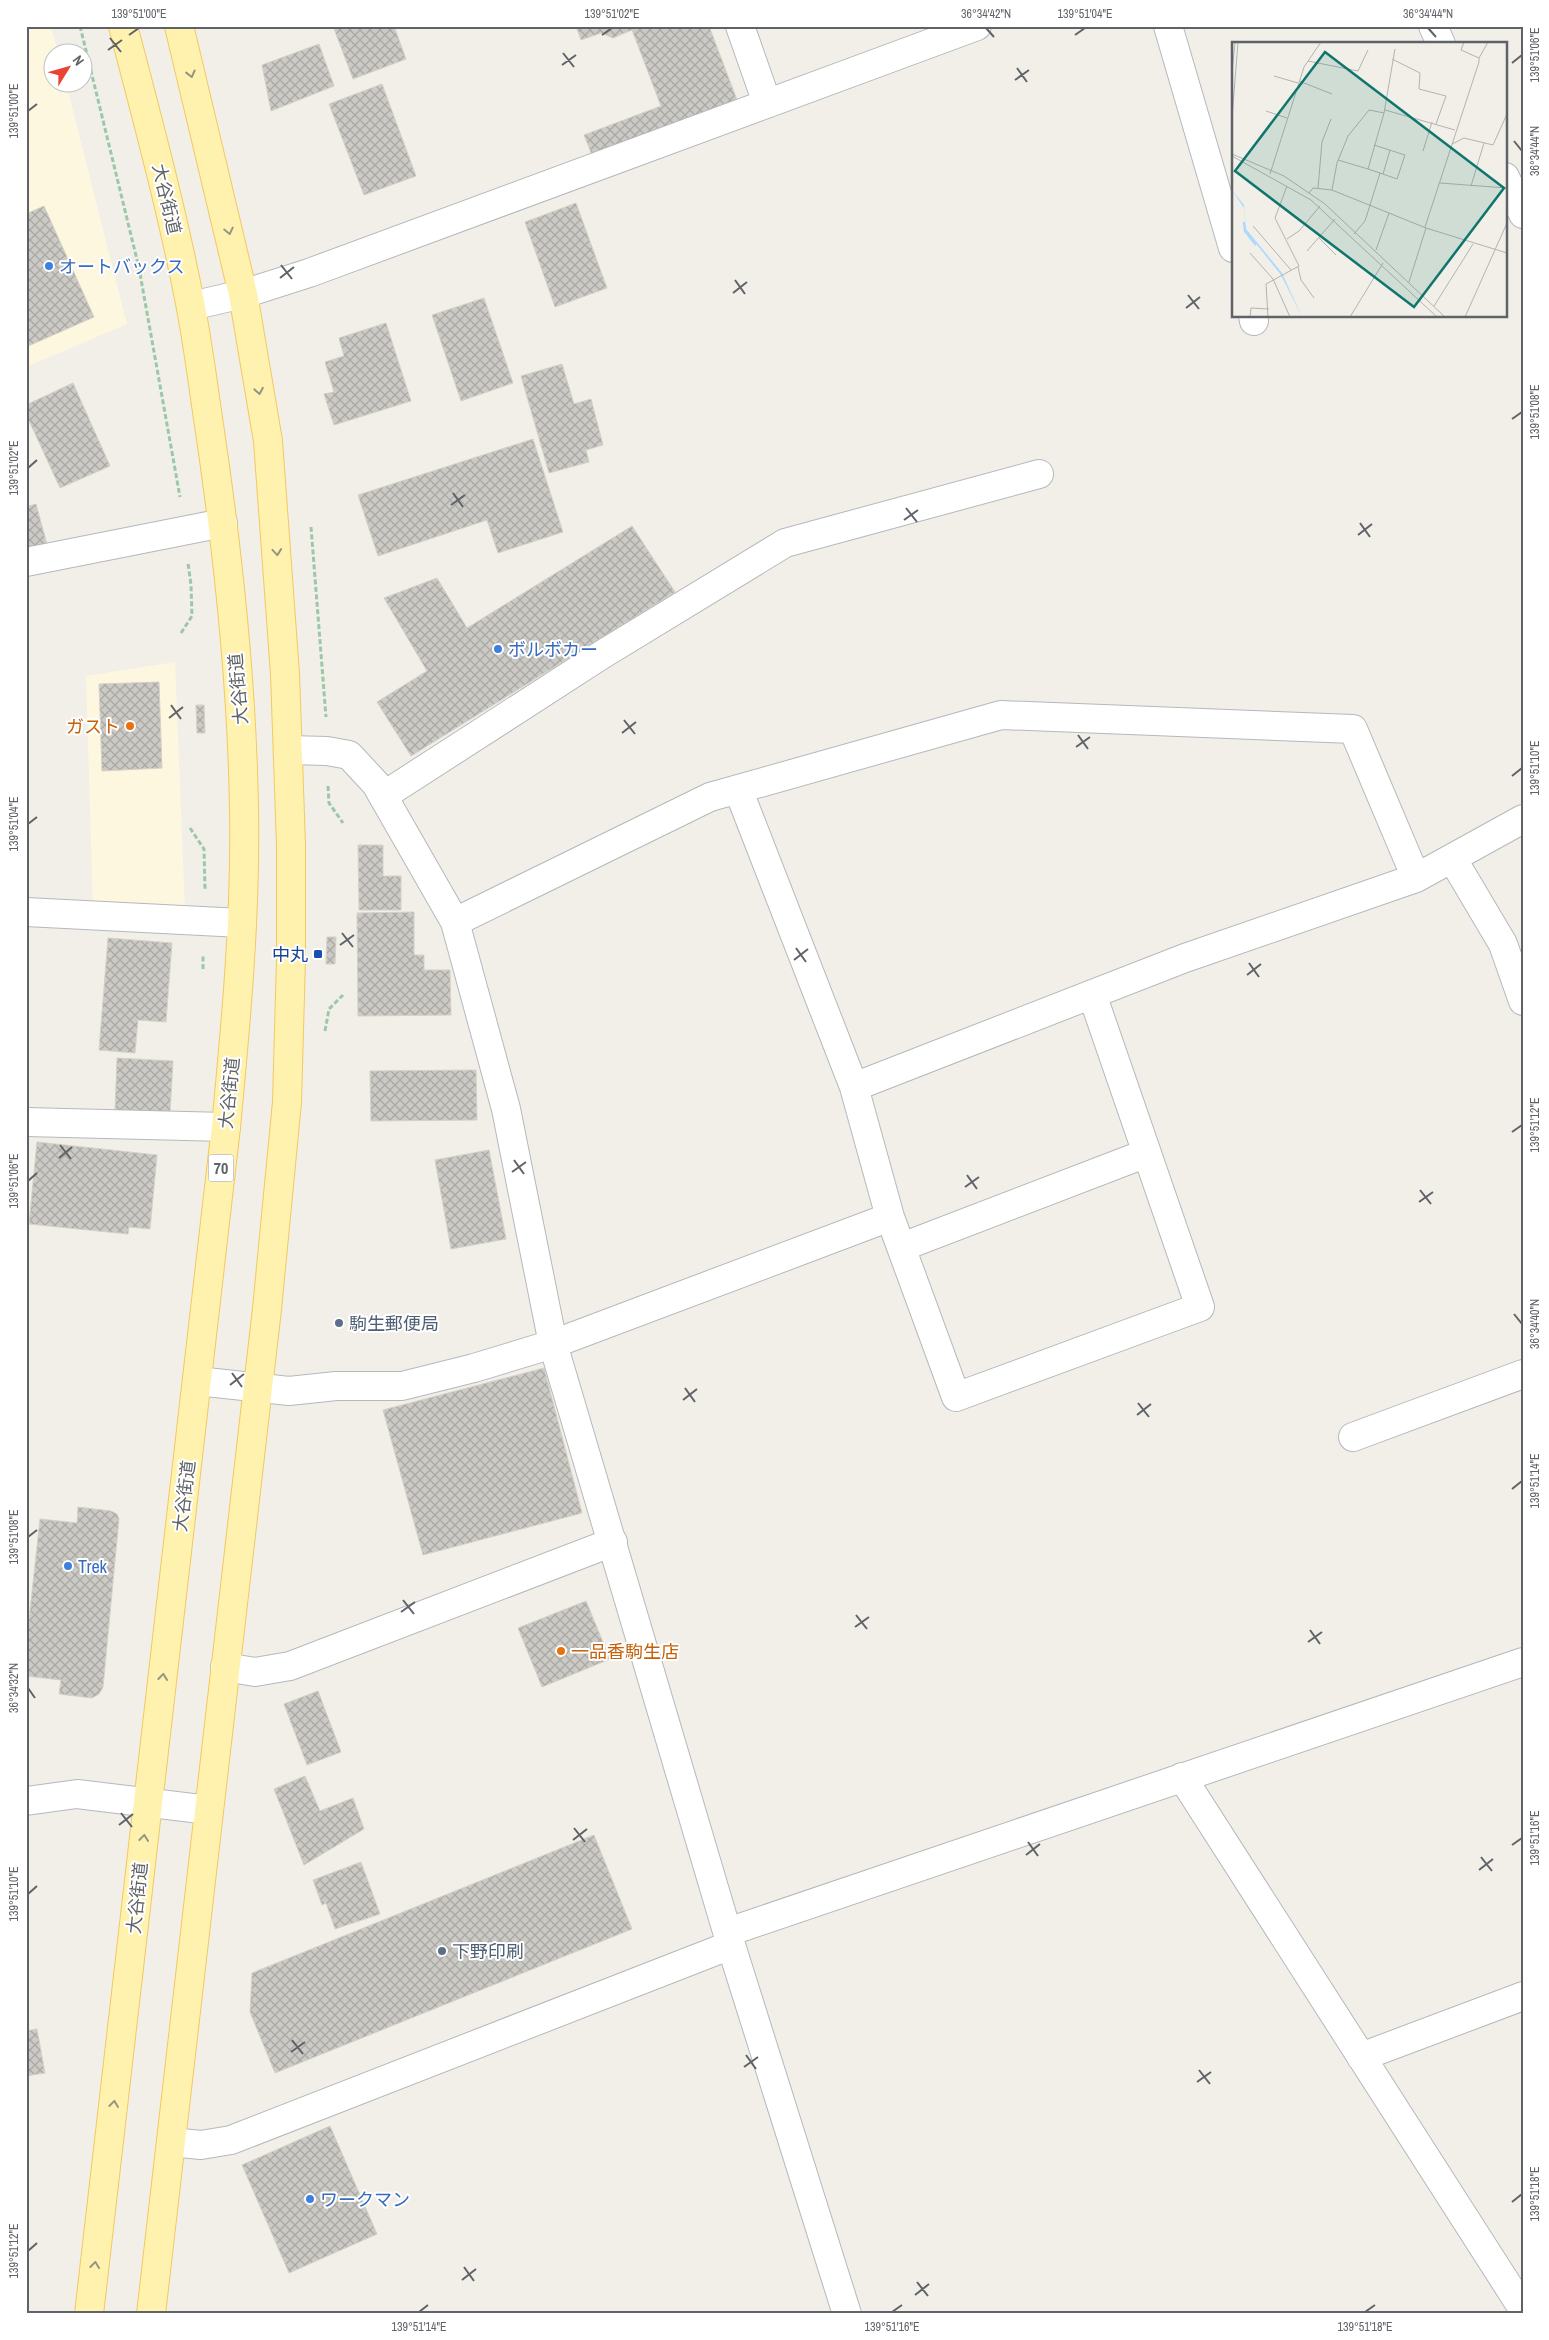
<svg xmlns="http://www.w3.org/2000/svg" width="1549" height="2340" viewBox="0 0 1549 2340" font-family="'Archivo Narrow','Noto Sans JP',sans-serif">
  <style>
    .commercial { fill: #fef7e0 }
    .building { fill: url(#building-cross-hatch); stroke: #d6d1c6 }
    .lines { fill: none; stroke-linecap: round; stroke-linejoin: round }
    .minor-casing { stroke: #b5b8bc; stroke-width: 30 }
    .tertiary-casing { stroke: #b5b8bc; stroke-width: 30 }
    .primary-casing { stroke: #f2c960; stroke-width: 30 }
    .path { stroke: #9cc7a9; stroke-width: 3; stroke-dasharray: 5 2.5; stroke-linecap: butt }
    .minor { stroke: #fff; stroke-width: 28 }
    .tertiary { stroke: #fff; stroke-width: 28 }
    .primary { stroke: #fff2af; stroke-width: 28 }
    .oneway { stroke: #979581 }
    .ticks { fill: none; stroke: #5f6368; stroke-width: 2 }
    .shop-dot { fill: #3f7fe0; stroke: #fff; stroke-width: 2 }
    .food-dot { fill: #e8710a; stroke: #fff; stroke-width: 2 }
    .transit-dot { fill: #1a4fb4; stroke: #fff; stroke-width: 2 }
    .service-dot { fill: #5c6f8a; stroke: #fff; stroke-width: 2 }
    .labels { text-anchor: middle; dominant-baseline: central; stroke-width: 4; stroke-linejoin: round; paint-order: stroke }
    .shield { fill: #fff; stroke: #8f9295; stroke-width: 1 }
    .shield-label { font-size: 16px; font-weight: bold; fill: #5f6368 }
    .street-label { font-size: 18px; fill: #5f6368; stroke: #fff }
    .shop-label { font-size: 18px; fill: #366cbe; stroke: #fff; text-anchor: start }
    .food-label { font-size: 18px; fill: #c56008; stroke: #fff; text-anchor: end }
    .transit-label { font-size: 18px; fill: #164399; stroke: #fff; text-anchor: end }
    .service-label { font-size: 18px; fill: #4e5e75; stroke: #fff; text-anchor: start }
    .inset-river { fill: none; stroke: #aadaff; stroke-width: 2.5 }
    .inset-road { fill: none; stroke: #b3b3b1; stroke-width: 1 }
    .view { fill: #0f766e; fill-opacity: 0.15; stroke: #0f766e; stroke-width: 2.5 }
    .inset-edge { fill: none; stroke: #5f6368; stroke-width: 2.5 }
    .neatline { fill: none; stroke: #5f6368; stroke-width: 2 }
    .ticks-label { font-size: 12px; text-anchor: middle; fill: #5f6368 }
  </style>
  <defs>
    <pattern id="building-cross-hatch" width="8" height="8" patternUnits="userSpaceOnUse" patternTransform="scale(1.25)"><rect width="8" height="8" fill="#cccac5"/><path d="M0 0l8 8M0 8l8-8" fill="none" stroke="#a9a8a4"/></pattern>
  </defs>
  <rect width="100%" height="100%" fill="#f1efe8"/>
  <path class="commercial" d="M26 26H51L58 52H52V82L66 83 127 324 26 367Z
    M175 662 185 912 93 907 86 676Z"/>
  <path class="building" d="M333 26H394L406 59 353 79Z
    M576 26H709L737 100 592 155 584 135 661 106 632 30 613 38 601 33 581 40Z
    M319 44 334 86 271 111 262 65Z
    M382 84 416 176 364 195 329 104Z
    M576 203 607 288 555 307 525 222Z
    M44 206 94 317 26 347V214Z
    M484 298 513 383 461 401 432 315Z
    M386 323 411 401 334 425 324 394 334 392 325 362 344 356 339 338Z
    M562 364 574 404 591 399 603 445 586 450 589 462 549 473 521 376Z
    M73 383 110 466 60 488 26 414V405Z
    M533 439 563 532 498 553 487 520 378 556 358 495Z
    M36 504 48 548 26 554V507Z
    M632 526 675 592 411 756 377 702 427 671 384 598 437 578 467 628Z
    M159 682 162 768 102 771 99 684Z
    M196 705H204L205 733H197Z
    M358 845H383V876H401V910H359Z
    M414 912V955H424V970H450L451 1015 358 1016 357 913Z
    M327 937H336L335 964H326Z
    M108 938 172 943 166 1022 138 1020 135 1053 99 1050Z
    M117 1058 173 1061 170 1113 115 1111Z
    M476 1070 477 1120 371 1121 370 1071Z
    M37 1142 157 1155 150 1229 129 1227 128 1234 29 1224Z
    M489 1150 506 1239 451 1249 435 1160Z
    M544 1368 582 1513 423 1555 383 1410Z
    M78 1507 111 1511 117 1514 119 1519 103 1687 99 1694 92 1698 59 1694 61 1680 26 1676V1647L40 1519 77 1523Z
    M586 1601 610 1659 542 1687 518 1628Z
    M318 1691 341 1752 307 1765 284 1704Z
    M305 1776 320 1811 353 1798 364 1829 304 1865 274 1789Z
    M594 1835 632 1929 275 2073 250 2012 252 1973Z
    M361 1862 380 1914 335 1929 326 1903 322 1905 313 1880Z
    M37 2029 45 2073 26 2076V2031Z
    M330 2126 377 2234 289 2273 242 2165Z"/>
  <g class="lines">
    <defs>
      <path id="minor" d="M740 26 767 103
        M1168 26 1233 248
        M1433 26 1441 44
        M1505 177 1523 214
        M191 306 243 294 309 273 977 26
        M1253 316 1254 321
        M26 562 223 523
        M738 789 854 1087
        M383 796 603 654 785 543 1039 474
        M1452 858 1503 944 1523 1001
        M26 912 241 923
        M455 922 710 797 1001 715 1353 729 1416 878
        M26 1122 226 1127
        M890 1217 956 1397 1200 1307 1092 994
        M902 1247 1147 1153
        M197 1381 289 1391 336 1386H402L474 1368 553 1344 890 1217 854 1087 1185 958 1416 878 1523 819
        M1353 1437 1523 1374
        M225 1667 255 1672 290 1666 613 1542
        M1182 1777 1523 2309
        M26 1801 77 1794 209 1810
        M728 1932 1523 1662
        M1361 2057 1523 1996
        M171 2142 201 2145 231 2140 731 1945"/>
      <path id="tertiary" d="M288 750 327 751 349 755 376 784 455 922 506 1109 553 1344 731 1945 847 2314"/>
      <path id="primary" d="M89 2314 226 1127C236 1022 246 915 244 809 242 681 228 552 209 425 203 385 198 344 190 303 172 210 147 118 123 26
        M151 2314 267 1309 287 1102 291 959V845L285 674 268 441 243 294 179 26"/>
    </defs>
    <use href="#minor" class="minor-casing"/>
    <use href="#tertiary" class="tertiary-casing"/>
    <use href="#primary" class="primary-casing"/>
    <path class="path" d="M80 26 139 268 180 497
      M311 527 326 717
      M181 633 192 616 191 585 188 563
      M328 786 329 803 343 823
      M190 828 204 849 205 889
      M203 969V955
      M325 1031 329 1009 343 995"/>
    <use href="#minor" class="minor"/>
    <use href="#tertiary" class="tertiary"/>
    <use href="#primary" class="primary"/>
  </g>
  <defs><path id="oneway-chevron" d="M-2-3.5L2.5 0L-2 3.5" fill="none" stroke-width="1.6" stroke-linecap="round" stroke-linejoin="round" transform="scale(1.25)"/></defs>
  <g class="oneway">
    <use href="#oneway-chevron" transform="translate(191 74) rotate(76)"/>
    <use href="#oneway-chevron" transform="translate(229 231) rotate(77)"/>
    <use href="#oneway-chevron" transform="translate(259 391) rotate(80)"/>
    <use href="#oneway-chevron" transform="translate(277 552) rotate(85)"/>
    <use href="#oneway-chevron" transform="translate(163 1677) rotate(-83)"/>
    <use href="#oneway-chevron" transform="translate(144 1838) rotate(-83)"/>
    <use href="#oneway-chevron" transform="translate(114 2104) rotate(-83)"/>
    <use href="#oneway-chevron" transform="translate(95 2265) rotate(-83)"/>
  </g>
  <path class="ticks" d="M986 28 994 37M1428 28 1436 37M129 35 139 28M602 35 612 28M1075 35 1085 28M110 38 121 52M108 50 122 40M563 53 574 67M1512 63 1522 55M562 65 576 55M1017 68 1027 82M1015 80 1029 70M28 111 37 104M1514 141 1522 151M281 265 292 279M280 278 294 267M735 280 745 294M733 293 747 282M1188 295 1199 309M1186 308 1200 297M1512 419 1522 412M28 468 37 460M453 493 463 507M451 505 465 495M906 508 917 522M904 520 918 510M1360 523 1370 537M1358 535 1372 524M171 705 181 719M169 718 183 707M624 720 635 734M622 733 636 722M1078 735 1088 749M1076 747 1090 737M1512 776 1522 768M28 824 37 817M342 933 353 947M340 945 354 935M796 948 806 962M794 960 808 949M1249 963 1259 977M1247 975 1261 964M1512 1132 1522 1125M60 1145 71 1159M59 1158 72 1147M514 1160 524 1174M512 1172 526 1162M967 1175 977 1189M28 1181 37 1173M965 1187 979 1177M1420 1190 1431 1204M1419 1202 1433 1192M1514 1314 1522 1324M232 1373 242 1387M230 1385 244 1374M685 1388 695 1402M683 1400 697 1389M1138 1403 1149 1417M1137 1415 1151 1404M1512 1489 1522 1481M28 1537 37 1530M403 1600 414 1614M401 1612 415 1602M856 1615 867 1629M855 1627 869 1617M1310 1630 1320 1644M1308 1642 1322 1632M28 1688 35 1698M121 1813 132 1827M119 1825 133 1814M574 1828 585 1842M573 1840 587 1829M1028 1842 1038 1856M1512 1845 1522 1838M1026 1855 1040 1844M1481 1857 1492 1871M1479 1870 1493 1859M28 1894 37 1886M292 2040 303 2054M291 2052 305 2042M746 2055 756 2069M744 2067 758 2057M1199 2070 1210 2084M1197 2082 1211 2072M1512 2202 1522 2194M28 2251 37 2243M464 2267 474 2281M462 2280 476 2269M917 2282 928 2296M915 2295 929 2284M419 2312 428 2305M892 2312 902 2305M1365 2312 1375 2305"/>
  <g class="shop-dot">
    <circle cx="49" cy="266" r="5"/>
    <circle cx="498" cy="649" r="5"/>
    <circle cx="68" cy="1566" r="5"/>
    <circle cx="310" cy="2199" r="5"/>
  </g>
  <g class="food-dot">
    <circle cx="130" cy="726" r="5"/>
    <circle cx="561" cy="1651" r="5"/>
  </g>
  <rect class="transit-dot" x="313" y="949" width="10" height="10" rx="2.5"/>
  <g class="service-dot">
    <circle cx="339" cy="1323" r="5"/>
    <circle cx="442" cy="1951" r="5"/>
  </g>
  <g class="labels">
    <rect class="shield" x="208.5" y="1154.5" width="25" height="27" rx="4"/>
    <g class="shield-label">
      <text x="221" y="1168">70</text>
    </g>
    <g class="street-label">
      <text transform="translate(167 199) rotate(77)">大谷街道</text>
      <text transform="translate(238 689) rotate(-95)">大谷街道</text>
      <text transform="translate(229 1093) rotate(-84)">大谷街道</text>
      <text transform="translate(184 1496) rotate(-83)">大谷街道</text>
      <text transform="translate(137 1898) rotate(-84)">大谷街道</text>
    </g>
    <g class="shop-label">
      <text x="59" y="266">オートバックス</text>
      <text x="508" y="649">ボルボカー</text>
      <text x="78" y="1566">Trek</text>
      <text x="320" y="2199">ワークマン</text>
    </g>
    <g class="food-label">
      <text x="120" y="726">ガスト</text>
      <text x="571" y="1651" text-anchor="start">一品香駒生店</text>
    </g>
    <g class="transit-label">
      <text x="308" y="954">中丸</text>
    </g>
    <g class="service-label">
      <text x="349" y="1323">駒生郵便局</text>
      <text x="452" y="1951">下野印刷</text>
    </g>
  </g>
  <g transform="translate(1232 42)">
    <rect width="275" height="275" fill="#f1efe8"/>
    <path d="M0 148 12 163 14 187 50 231 70 275 49 233 14 189 12 166Z" fill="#aadaff"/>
    <path class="inset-river" d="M12 180 13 189 24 203"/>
    <path class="inset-road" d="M247 16 256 0M160 17 188 31 187 47 214 54 204 82M76 19 126 29 136 8M0 30 3 1M42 34 66 41M67 39 100 52M153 68 223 88M34 69 55 76M0 76 6 0M220 102 232 96 261 103 275 72M142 103 173 113 165 137 148 131M191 109 200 80M0 112 52 134 93 162 213 275M0 114 79 158 205 275M106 118 136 127M38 132 72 25 89 0M151 132 158 108M208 141 275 146M239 144 252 101M86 146 90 100 99 77M100 148 105 121 116 94 137 68 152 71M77 151 81 146 100 148 194 186 275 211M21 184 59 228M193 185 247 20V16L229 8 232 0M122 192 133 179 148 131 136 127 152 71 163 7M87 196 104 213M55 197 67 189 88 164M144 208 157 171M75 209 103 177M18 211 41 237 58 275M66 225 69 238 82 256M177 240 194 186M202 264 241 202M18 275 19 266 37 267M36 275 34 242 67 224 43 176 55 144M118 275 151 221M233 275 275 181"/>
    <path class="view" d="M93 10 272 146 182 265 3 129Z"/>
    <rect width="275" height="275" class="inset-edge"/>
  </g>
  <rect width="1549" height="2340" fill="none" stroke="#ffffff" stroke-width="55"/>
  <g transform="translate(68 68) rotate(53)"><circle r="24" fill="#ffffff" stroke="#bfc1c3"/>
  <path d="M0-4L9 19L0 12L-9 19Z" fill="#ea4335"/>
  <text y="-8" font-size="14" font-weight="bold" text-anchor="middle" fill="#5f6368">N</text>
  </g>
  <rect x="28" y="28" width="1494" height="2284" class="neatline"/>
  <g class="ticks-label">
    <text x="139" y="18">139°51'00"E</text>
    <text x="612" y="18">139°51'02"E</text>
    <text x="986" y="18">36°34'42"N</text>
    <text x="1085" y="18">139°51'04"E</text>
    <text x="1428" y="18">36°34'44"N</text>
    <text transform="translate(1535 55) rotate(-90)" y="4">139°51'06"E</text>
    <text transform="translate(14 111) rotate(-90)" y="4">139°51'00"E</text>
    <text transform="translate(1535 151) rotate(-90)" y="4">36°34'44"N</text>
    <text transform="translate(1535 412) rotate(-90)" y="4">139°51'08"E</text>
    <text transform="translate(14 468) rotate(-90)" y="4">139°51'02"E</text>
    <text transform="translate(1535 768) rotate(-90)" y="4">139°51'10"E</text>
    <text transform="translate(14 824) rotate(-90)" y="4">139°51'04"E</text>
    <text transform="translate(1535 1125) rotate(-90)" y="4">139°51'12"E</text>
    <text transform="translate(14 1181) rotate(-90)" y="4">139°51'06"E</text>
    <text transform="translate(1535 1324) rotate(-90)" y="4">36°34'40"N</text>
    <text transform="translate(1535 1481) rotate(-90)" y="4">139°51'14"E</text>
    <text transform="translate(14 1537) rotate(-90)" y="4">139°51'08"E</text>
    <text transform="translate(14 1688) rotate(-90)" y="4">36°34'32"N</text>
    <text transform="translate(1535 1838) rotate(-90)" y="4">139°51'16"E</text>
    <text transform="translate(14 1894) rotate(-90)" y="4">139°51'10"E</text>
    <text transform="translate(1535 2194) rotate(-90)" y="4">139°51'18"E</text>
    <text transform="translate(14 2251) rotate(-90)" y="4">139°51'12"E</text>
    <text x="419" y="2331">139°51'14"E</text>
    <text x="892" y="2331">139°51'16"E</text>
    <text x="1365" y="2331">139°51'18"E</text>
  </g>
</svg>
